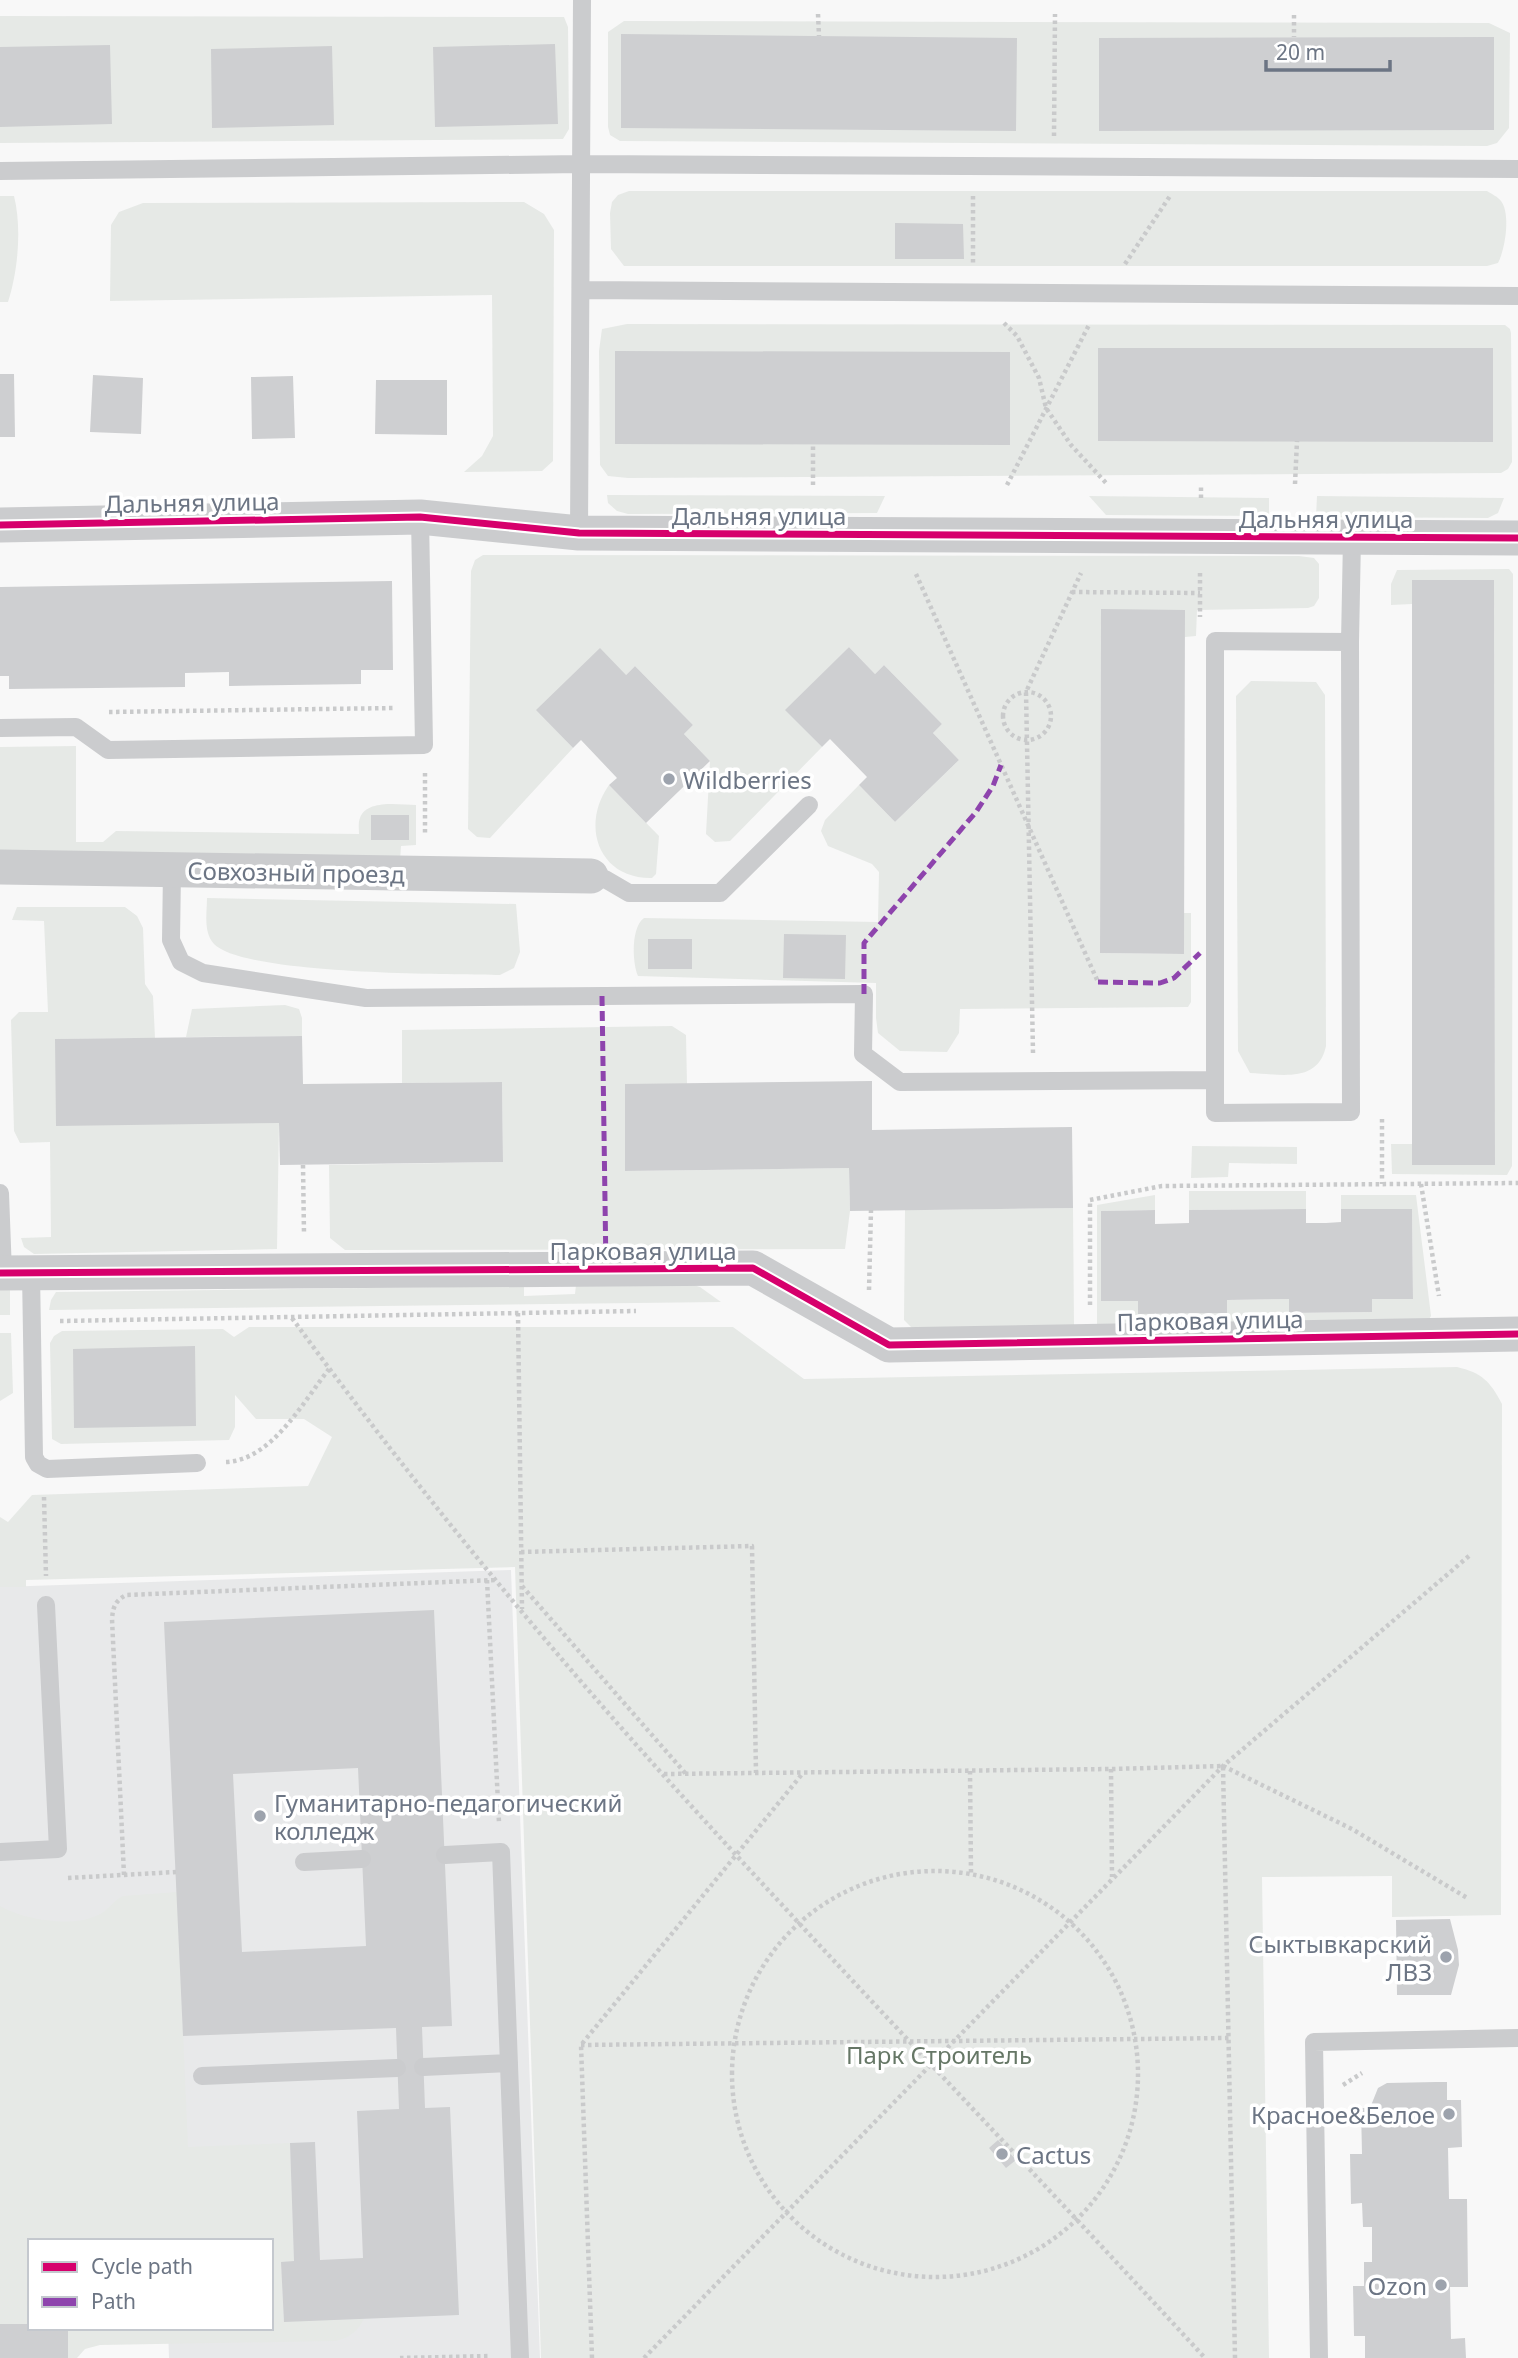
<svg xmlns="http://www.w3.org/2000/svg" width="1518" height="2358" viewBox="0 0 1518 2358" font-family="'Noto Sans',sans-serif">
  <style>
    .built { fill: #e8e9ea }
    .green { fill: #e6e9e6; fill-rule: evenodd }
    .building { fill: #cecfd1; fill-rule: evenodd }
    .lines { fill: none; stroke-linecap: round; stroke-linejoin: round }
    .path { stroke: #c9cacb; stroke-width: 4.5; stroke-dasharray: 3.5 3.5; stroke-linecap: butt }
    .lane { stroke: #cbccce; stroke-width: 18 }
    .street { stroke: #cbccce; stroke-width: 35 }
    .quiet { stroke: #8e44ad; stroke-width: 5; stroke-dasharray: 10 5; stroke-linecap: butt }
    .cycleway-casing { stroke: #fff; stroke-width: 11 }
    .cycleway { stroke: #d6006c; stroke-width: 7 }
    .poi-dot { fill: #9da3ad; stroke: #fff; stroke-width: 2.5 }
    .labels { text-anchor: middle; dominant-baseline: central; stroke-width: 7; stroke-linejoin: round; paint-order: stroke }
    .street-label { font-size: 24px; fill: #6c7584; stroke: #fff }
    .poi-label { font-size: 24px; fill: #6c7584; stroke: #fff; text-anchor: start }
    .park-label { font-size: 24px; fill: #676; stroke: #fff }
  </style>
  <rect width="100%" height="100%" fill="#f8f8f8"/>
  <path class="built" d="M511 1570 540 2358H169L168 2328H271V2241L0 2053V1587Z"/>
  <path class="green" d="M0 16 564 17 568 27 569 129 563 139 0 143Z
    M624 21 1489 23 1510 33 1509 128 1497 143 1487 146 620 141 610 135 608 127V32Z
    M629 191H1487C1492 194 1498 197 1501 201 1511 214 1505 250 1498 263L1487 266H624L611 249 610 213 612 202 618 195Z
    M0 196H14C22 228 18 271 8 302H0Z
    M524 202 544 214 554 230 553 461 542 471 464 472 482 456 493 436 492 295 110 301 111 225 119 212 143 203Z
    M627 324 1505 325 1510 329 1511 333 1512 462 1508 469 1501 473 628 478 608 476 600 465 599 351 602 329Z
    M607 495 885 496 877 513 628 514 617 511 608 503Z
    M1089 496 1269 498V516L1106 515Z
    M1317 496 1504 498 1498 513 1488 518 1316 517Z
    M483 555 1299 556 1314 558 1319 564V598L1314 606 1308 608 1197 610 1196 636 1185 637V610H1101L1100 953 1184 954V913H1191V1002L1188 1007 960 1009 959 1033 947 1052 900 1051 878 1033 876 1018V983L638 976C632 963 631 927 644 918L878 922 879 872 872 864 828 846 821 831 825 820 859 785 895 822 959 760 933 733 942 724 884 665 875 674 849 647 786 710 822 747 730 841 715 842 706 834 710 761 684 734 693 725 635 666 626 675 537 710 573 748 490 838 477 837 468 829 471 571 475 560Z
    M1509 569 1513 574 1512 1166 1507 1175 1392 1174 1391 1144H1412L1495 1164 1494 580H1412V604L1391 605V584L1397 570Z
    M1251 681 1316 682 1325 695 1326 1046C1318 1084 1280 1074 1250 1073L1238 1051 1236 696Z
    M76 746V842H103L116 831 359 834C359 830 358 822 360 818 367 799 400 805 416 805V845L401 846 400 860 0 856V747Z
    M609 785 659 836 656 874 652 878C599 879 580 826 609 785Z
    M207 898 516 904 520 952 514 968 500 975C450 974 244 975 214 944 203 932 207 913 207 898Z
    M17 907H125L137 916 143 928 145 984 153 996 155 1038 55 1039 279 1123 277 1249 34 1254 24 1247 21 1238 51 1237 50 1142 20 1143 14 1131 11 1020 19 1012H48L44 921 12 920Z
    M285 1005 299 1009 302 1018V1036L186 1037 192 1009Z
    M672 1026 686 1035 687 1084 625 1085V1171L849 1168 850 1211 845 1249 345 1250 330 1238 329 1165 503 1162 502 1082 402 1083V1030Z
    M1192 1146 1297 1147V1164L1229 1163 1228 1177 1191 1178Z
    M1189 1191H1306V1209L1189 1210Z
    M1155 1195V1210L1101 1211V1301H1138L1139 1314 1226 1313 1227 1300 1289 1299V1313L1372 1312V1299H1413L1412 1209H1341V1195H1416L1431 1316 1426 1324 1101 1326 1097 1324V1205Z
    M1073 1208 1074 1325 912 1328 904 1320 905 1210Z
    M690 1284 700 1287 721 1302 49 1310 51 1300 56 1292 524 1286V1296L575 1294 576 1285Z
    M10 1285V1315H0V1286Z
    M249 1327H733L804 1379 1457 1367C1482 1373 1490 1381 1502 1404L1501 1915 1392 1917V1876L1262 1877 1269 2358H541L515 1567 26 1580V1587H0V1517L8 1522 32 1495 308 1486 332 1437 304 1419H256L235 1395V1427L229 1440 61 1444 52 1439 50 1343 54 1336 62 1331 223 1329 234 1337Z
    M0 1333H11L13 1393 0 1401Z
    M177 1892 188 2147 290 2143 294 2261 281 2262 284 2321 364 2319C357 2332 349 2338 335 2341L100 2345 85 2349 77 2358H0V1906C24 1920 77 1929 102 1913 110 1908 114 1900 123 1896ZM30 2241H271V2328H30Z"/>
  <path class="building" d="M621 34 1017 38 1016 131 621 128Z
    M1494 37V130L1099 131V38Z
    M555 44 558 124 435 127 433 47Z
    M110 45 112 124 0 127V47Z
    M332 46 334 125 212 128 211 49Z
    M895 223 963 224 964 259H895Z
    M1098 348H1493V442L1098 441Z
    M615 351 1010 352V445L615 444Z
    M0 374H14L15 437H0Z
    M93 375 143 378 141 434 90 432Z
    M293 376 295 438 252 439 251 377Z
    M376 380H447V435L375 434Z
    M1412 580H1494L1495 1165H1412Z
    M392 581 393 670H361V684L229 686V672L185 673V687L9 689V676H0V587Z
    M1101 609 1185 610 1184 954 1100 953Z
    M849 647 875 674 884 665 942 724 933 733 959 760 895 822 859 785 867 777 830 739 822 747 785 710Z
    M600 648 626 675 635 666 693 725 684 734 710 761 646 823 609 785 617 778 581 740 573 748 536 710Z
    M371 815H409V840H371Z
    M784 934 846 935 845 979 783 978Z
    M648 939H692V969H648Z
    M302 1036 303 1084 502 1082 503 1162 280 1165 279 1123 56 1126 55 1039Z
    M872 1081V1130L1072 1127 1073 1208 850 1211 849 1168 625 1171V1084Z
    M1306 1209V1223H1326L1341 1222V1209H1412L1413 1299H1372V1312L1289 1313V1299L1227 1300V1313L1138 1314V1301H1101V1211L1155 1210V1224L1189 1223V1210Z
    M195 1346 196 1426 74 1428 73 1349Z
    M434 1610 452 2026 422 2027 425 2108 450 2107 459 2315 284 2322 281 2262 294 2261 290 2143 315 2142 320 2260 363 2258 357 2111 399 2109 396 2028 183 2036 164 1622ZM358 1768 366 1946 242 1952 233 1774Z
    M1450 1919 1458 1950 1459 1965 1451 1995H1397L1396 1920Z
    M1436 2082H1447V2100H1461L1462 2147 1448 2148 1449 2199H1467L1468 2287H1450L1451 2339 1465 2338 1466 2358H1365V2336H1354L1353 2286H1364V2262H1372V2227H1363L1362 2203 1351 2204 1350 2154H1362L1361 2108H1370L1378 2088 1387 2083Z
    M998 2140 1016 2160 1006 2168 989 2148Z
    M0 2324H30V2328H68V2358H0Z"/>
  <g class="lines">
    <path class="path" d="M818 14 819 36
      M1294 15V37
      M1054 136 1055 14
      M973 196V264
      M1125 264 1170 196
      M1004 323 1017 336 1039 378 1046 408 1071 445 1107 484
      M1295 484 1297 441
      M813 485V445
      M1007 485 1090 323
      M1201 498V484
      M1200 573V617
      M916 574 1098 982
      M1072 592 1200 593
      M1003 716a24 24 0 1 1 48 0a24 24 0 1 1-48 0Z
      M109 712 395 708
      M425 773V835
      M1033 1053 1026 692 1081 573
      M1382 1119V1184
      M303 1165 304 1234
      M1421 1184 1439 1296
      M869 1290 871 1210
      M1090 1305V1200L1162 1186 1518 1183
      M518 1313 522 1609
      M292 1318C408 1477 533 1630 665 1777 842 1973 1026 2163 1205 2358
      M60 1321 636 1311
      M226 1462C272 1460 303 1402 329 1369
      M44 1497 46 1576
      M521 1552 752 1546 756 1773
      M487 1580 499 1823
      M522 1586 686 1774
      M1223 1766 1352 1829 1469 1899
      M1111 1769 1112 1877
      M970 1771 971 1873
      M664 1774 1111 1769 1223 1766 1235 2358
      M732 2074a203 203 0 1 1 406 0a203 203 0 1 1-406 0Z
      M124 1875 112 1619C113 1607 115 1601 126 1595L495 1580
      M68 1878 176 1872
      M581 2045 1229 2038
      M1343 2085 1362 2073
      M400 2358 490 2356
      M592 2358 581 2045 803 1773
      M644 2358 1223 1766 1469 1556"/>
    <path class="lane" d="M0 171 581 164 1518 169
      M581 290 1518 296
      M579 533 582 0
      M0 728 76 727 108 750 424 745 420 517
      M172 871 171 940 181 962 203 973 366 998 864 994 863 1054 900 1082 1215 1080V1113L1351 1112 1350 642
      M591 876 605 879 629 893H720L809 805
      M1215 1080V641L1350 642 1352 538
      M0 1193 3 1273
      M31 1273 34 1457 38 1464 47 1469 197 1463
      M0 1852 58 1849 46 1605
      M445 1855 501 1852 520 2358
      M304 1862 362 1859
      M423 2067 509 2063
      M202 2076 397 2068
      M1319 2358 1314 2042 1518 2038"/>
    <path class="street" d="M0 525 420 517 579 533 1518 538
      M0 867 591 876
      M0 1273 753 1268 889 1345 1518 1334"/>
    <path class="quiet" d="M1098 982 1160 983 1174 978 1200 953
      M864 994V943L976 812 993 786 1001 765
      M602 996 606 1269"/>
    <defs>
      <path id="cycleway" d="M0 525 420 517 579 533 1518 538
        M0 1273 753 1268 889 1345 1518 1334"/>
    </defs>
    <use href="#cycleway" class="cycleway-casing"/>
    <use href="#cycleway" class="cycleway"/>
  </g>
  <g class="poi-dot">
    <circle cx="669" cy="779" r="7"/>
    <circle cx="260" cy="1816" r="7"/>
    <circle cx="1446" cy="1957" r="7"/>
    <circle cx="1449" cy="2114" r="7"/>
    <circle cx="1002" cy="2154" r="7"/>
    <circle cx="1441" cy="2285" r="7"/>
  </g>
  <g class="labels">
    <g class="street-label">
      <text transform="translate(192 502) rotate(-1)">Дальняя улица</text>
      <text x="759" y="515">Дальняя улица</text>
      <text x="1326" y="518">Дальняя улица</text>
      <text transform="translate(296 872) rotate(1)">Совхозный проезд</text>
      <text x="643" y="1250">Парковая улица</text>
      <text transform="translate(1210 1320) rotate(-1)">Парковая улица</text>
    </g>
    <g class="poi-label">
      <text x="683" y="779">Wildberries</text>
      <text x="274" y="1802">Гуманитарно-педагогический<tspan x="274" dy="28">колледж</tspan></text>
      <text x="1432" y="1943" text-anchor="end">Сыктывкарский<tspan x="1432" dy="28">ЛВЗ</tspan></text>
      <text x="1435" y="2114" text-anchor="end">Красное&amp;Белое</text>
      <text x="1016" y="2154">Cactus</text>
      <text x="1427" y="2285" text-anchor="end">Ozon</text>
    </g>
    <g class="park-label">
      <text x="939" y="2054">Парк Строитель</text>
    </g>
  </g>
  <rect x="28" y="2239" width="245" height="91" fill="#ffffff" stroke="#c4c8ce" stroke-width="2"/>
  <rect x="42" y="2262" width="35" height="10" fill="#d6006c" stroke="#c4c8ce" stroke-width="2"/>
  <text x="91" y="2274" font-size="21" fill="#6c7584">Cycle path</text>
  <rect x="42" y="2297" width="35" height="10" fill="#8e44ad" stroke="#c4c8ce" stroke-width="2"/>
  <text x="91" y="2309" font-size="21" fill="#6c7584">Path</text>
  <path d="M1266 60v10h124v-10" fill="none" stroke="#6c7584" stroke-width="3.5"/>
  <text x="1276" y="60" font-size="21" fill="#6c7584" stroke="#ffffff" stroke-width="5" paint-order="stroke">20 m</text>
</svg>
